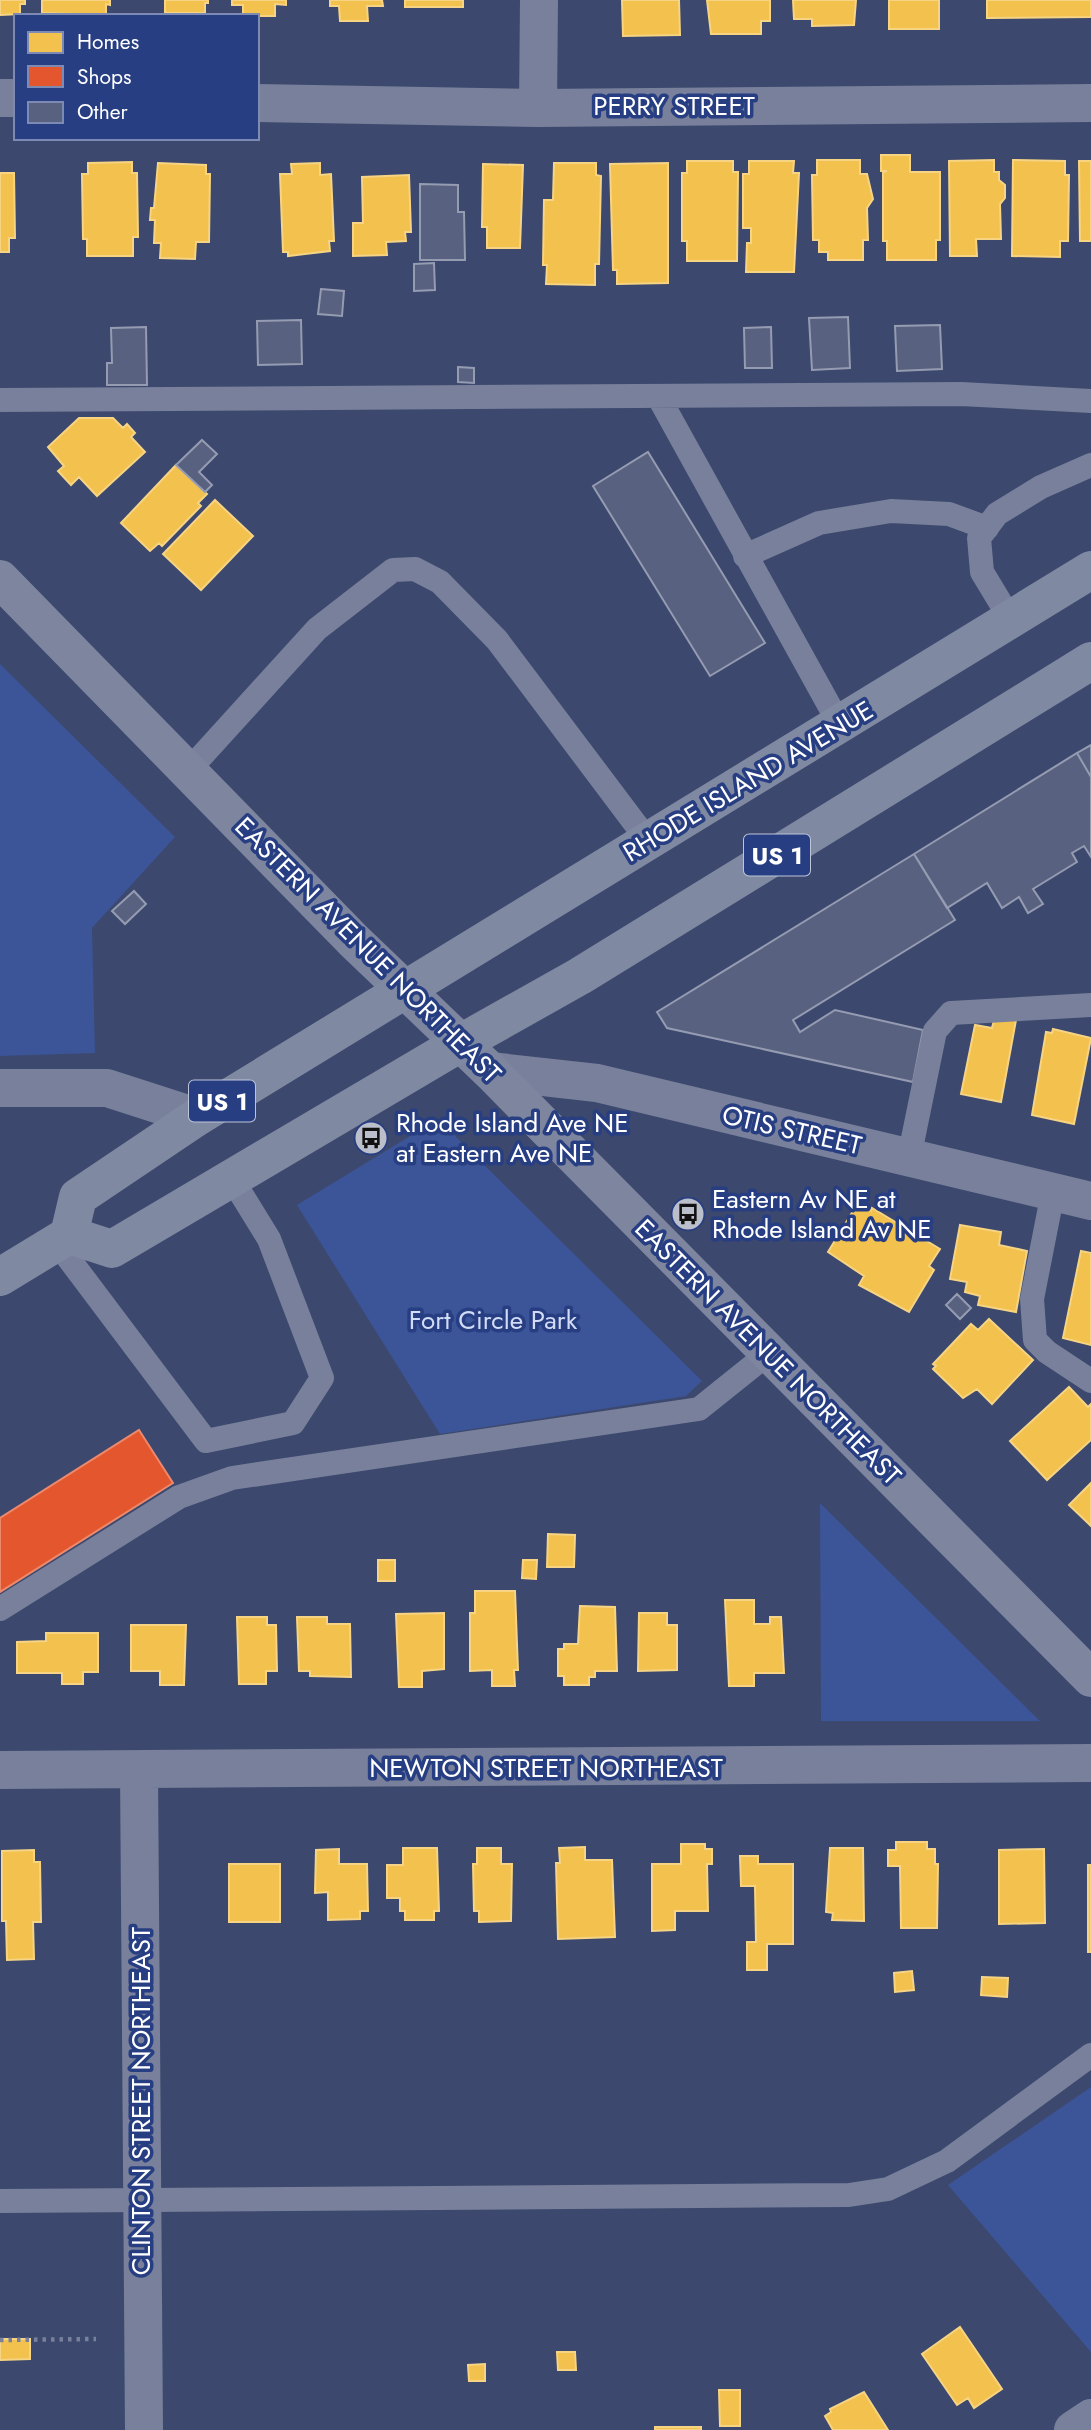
<svg xmlns="http://www.w3.org/2000/svg" width="1091" height="2430" viewBox="0 0 1091 2430" font-family="Jost,sans-serif">
  <style>
    .green { fill: #3c5598 }
    .homes { fill: #f2c14e; stroke: #f6d483; stroke-width: 2 }
    .shops { fill: #e4572e; stroke: #ec896d; stroke-width: 2 }
    .building { fill: #58617f; stroke: #959cb2; stroke-width: 2 }
    .lines { fill: none; stroke-linecap: round; stroke-linejoin: round }
    .path { stroke: #78809b; stroke-width: 4.5; stroke-dasharray: 3.5 5; stroke-linecap: butt }
    .lane { stroke: #78809b; stroke-width: 24 }
    .street { stroke: #78809b; stroke-width: 38 }
    .secondary { stroke: #7d859f; stroke-width: 38 }
    .primary { stroke: #8089a2; stroke-width: 38 }
    .labels { text-anchor: middle; dominant-baseline: central; stroke-width: 7; stroke-linejoin: round; paint-order: stroke }
    .shield { fill: #273e82; stroke: #bec5da; stroke-width: 2 }
    .shield-label { font-size: 24px; font-weight: bold; fill: #fff }
    .street-label { font-size: 26px; fill: #fff; stroke: #273e82 }
    .poi-label { font-size: 26px; fill: #fff; stroke: #273e82; text-anchor: start }
    .park-label { font-size: 26px; fill: #d3dcf5; stroke: #273e82 }
  </style>
  <rect width="100%" height="100%" fill="#3c486d"/>
  <path class="green" d="M0 664 175 837 92 928 95 1053 0 1056Z
    M438 1119 702 1381 686 1396 440 1434 297 1205Z
    M820 1503 1040 1721H821Z
    M1091 2087V2352L948 2185Z"/>
  <path class="homes" d="M0 0H25V4H20V14L0 15Z
    M42 0H110V5L106 4V15L42 13Z
    M165 0H208V3H205V13H165Z
    M232 0H286V5L275 4V16H243V5H232Z
    M330 0H382L383 6H367L368 21H340L339 6H330Z
    M405 0H463V7H405Z
    M622 0H679L680 35 623 36Z
    M707 0H770V21H761V34H711Z
    M793 0H856L854 25 812 26V19H794Z
    M889 0H939V29H889Z
    M987 0H1091V17L987 18Z
    M881 155H910V172H940V240H936V260H887V241H883V172L887 171H881Z
    M817 160H860V174H867L873 199 867 208 868 240H863V260H828V252H819V240H813L812 175H817Z
    M994 160V172H999V180L1005 185V198L1000 204 1001 239H976L977 256H950L949 161Z
    M1013 160 1065 161V175H1069L1068 241H1060V257L1012 256Z
    M687 161H733V172H738L737 261H687V241H682V173H687Z
    M749 161H794L793 173H799L794 272H746L747 243H751V228H743V174H749Z
    M1079 161H1091V241H1080Z
    M132 162V173H137L138 237H133V256H87V239H83L82 174H88V163Z
    M158 163 206 165V174H210L209 242H196L195 259 160 258 161 243H154L155 220H150L151 208H154Z
    M320 163V175L331 174 334 241H329L330 251 288 256V252H283L280 174H292L291 164Z
    M554 163H596V175L601 176 599 264H595V285L546 284 547 265H543L544 200H553Z
    M668 163V283L617 284V270H613L610 164Z
    M483 164 523 165 520 248H487V227H482Z
    M0 173H14L15 238H9V252H0Z
    M409 175 411 232H405L406 241 386 242 387 255 353 256V223H363L362 177Z
    M79 418H113L123 428 127 424 135 433 131 437 145 452 97 496 79 477 71 485 58 471 64 466 48 447Z
    M176 465 207 494 198 503 201 506 162 546 159 543 150 551 121 523Z
    M215 500 253 536 201 590 163 554Z
    M995 1016 1016 1020 1001 1102 961 1094 975 1025 992 1028Z
    M1053 1029 1091 1038 1074 1124 1032 1115 1046 1032 1052 1033Z
    M858 1203 871 1211 872 1208 940 1249 929 1266 934 1270 909 1312 859 1285 864 1276 828 1252Z
    M960 1225 1001 1232 999 1245 1027 1251 1016 1312 978 1305 980 1296 965 1292 967 1282 950 1279Z
    M1081 1251 1091 1253V1345L1063 1338Z
    M989 1319 1033 1360 992 1404 977 1389 963 1398 933 1369 936 1366 933 1364 971 1324 978 1330Z
    M1069 1387 1088 1407 1091 1404V1440L1047 1480 1010 1441Z
    M1091 1483V1526L1069 1505Z
    M548 1534 575 1535 574 1567H547Z
    M378 1560H395V1581H378Z
    M523 1560H537L536 1579 522 1578Z
    M475 1591H515L518 1670H514L515 1686H492V1670L470 1671V1613H475Z
    M725 1600H754V1624H770V1617H781L784 1673H754V1686H729Z
    M580 1606 615 1607 617 1671H595V1677H589V1685H564V1676H558V1649H564V1644H578Z
    M444 1613V1669L422 1671V1687H399L396 1614Z
    M639 1613H667V1625H677V1670L638 1671Z
    M237 1617H267V1625H276L277 1671H266V1684H239Z
    M297 1617H327V1624H350L351 1677 310 1676V1671H299Z
    M131 1625H186L184 1685H160V1671H131Z
    M46 1633H98V1672H83V1684H62V1673H17V1642L46 1641Z
    M896 1842H927V1849H935V1864H938L937 1928H901L900 1866H888V1850H896Z
    M681 1844H705V1849H712V1864H707L708 1911H675V1930L652 1931V1864H681Z
    M585 1847V1860H612L615 1937 558 1939 556 1863H560L559 1848Z
    M403 1848H437L439 1911H434V1920H405V1911H400V1898H387V1865H403Z
    M477 1848H501V1864H512L511 1921 479 1922V1911H474L473 1864H477Z
    M830 1848H863L864 1921 832 1920 833 1913 826 1912Z
    M339 1849V1864H367L368 1911H360V1919L328 1920V1892L315 1893 316 1850Z
    M1044 1849 1045 1923 999 1924V1850Z
    M34 1850V1862H40L41 1922H33L34 1959 7 1960 6 1921H2V1851Z
    M740 1856H758V1864H793V1944H767V1970H747V1942H756L755 1886H741Z
    M229 1864H280V1922H229Z
    M1088 1865H1091V1952H1088Z
    M912 1971 914 1990 895 1992 894 1973Z
    M982 1977 1008 1978 1007 1997 981 1995Z
    M960 2327 1002 2389 974 2408 968 2398 957 2405 922 2354Z
    M0 2339H30V2359L0 2360Z
    M557 2352H575L576 2370H558Z
    M485 2364V2381H469L468 2365Z
    M719 2390H740V2426H720Z
    M864 2392 888 2430H833L825 2416 831 2412 830 2409Z
    M655 2427H701V2430H655Z"/>
  <path class="shops" d="M139 1430 173 1483 0 1592V1518Z"/>
  <path class="building" d="M420 184 458 185V212H464L465 260H420Z
    M434 263 435 290 414 291V264Z
    M321 289 344 291 342 316 318 314Z
    M848 317 850 368 812 370 809 318Z
    M301 320 302 364 258 365 257 321Z
    M940 325 942 369 897 371 895 326Z
    M146 327 147 385H107V363H112L111 328Z
    M771 327 772 368H745L744 328Z
    M458 367 474 368V383L458 382Z
    M202 440 217 454 199 472 212 485 205 492 176 465Z
    M648 452 765 643 710 676 593 486Z
    M1091 745V777L1077 753Z
    M1077 753 1091 777V857L1084 846 1072 853 1077 862 1033 889 1043 904 1028 913 1019 897 1002 908 987 883 947 908 914 854Z
    M914 854 955 920 793 1020 800 1032 835 1010 923 1030 913 1082 667 1028 657 1012Z
    M134 891 146 904 125 924 112 911Z
    M957 1294 971 1308 960 1319 946 1305Z"/>
  <g class="lines">
    <path class="path" d="M0 2340 96 2339"/>
    <path class="lane" d="M658 396 840 725
      M0 400 961 394 1091 401
      M745 556 819 523 891 511 949 514 987 528
      M1011 620 982 572 979 538 997 514 1041 487 1091 465
      M188 771 317 629 393 570 415 569 440 582 497 640 649 842
      M909 1158 935 1031 951 1013 1091 1005
      M1053 1192 1032 1299 1035 1340 1047 1352 1091 1381
      M57 1243 206 1441 293 1423 322 1378 269 1239 232 1179
      M0 1609 179 1497 232 1478 699 1409 770 1352
      M0 2201 849 2195 888 2189 947 2161 1091 2055"/>
    <path class="street" d="M0 98H16
      M257 103 538 108 1091 103
      M538 108 539 0
      M490 1071 597 1083 1091 1201
      M0 1088H107L197 1117
      M0 1770 1091 1763
      M139 1771 144 2430
      M1073 2430 1091 2418"/>
    <path class="secondary" d="M0 579 354 941 490 1071 1091 1678"/>
    <path class="primary" d="M69 1235 112 1249 459 1044 580 976 1091 661
      M0 1277 69 1235 78 1197 197 1117 1091 570"/>
  </g>
  <defs>
    <symbol id="bus-disc" viewBox="-11 -11 22 22"><circle r="9.5" fill="#bbbfcc" stroke="#273e82"/><path d="M-5-6H5V4H4V6H2V4H-2V6H-4V4H-5ZM-3.5-4V0h7V-4ZM-3.5 1.2v1.5H-2V1.2ZM2 1.2v1.5H3.5V1.2Z" fill="#111"/></symbol>
  </defs>
  <g fill-rule="evenodd">
    <use href="#bus-disc" x="352" y="1119" width="38" height="38"/>
    <use href="#bus-disc" x="669" y="1195" width="38" height="38"/>
  </g>
  <g class="labels">
    <g class="shield">
      <rect x="744" y="834.5" width="66" height="41" rx="5"/>
      <rect x="189" y="1080.5" width="66" height="41" rx="5"/>
    </g>
    <g class="shield-label">
      <text x="777" y="855">US 1</text>
      <text x="222" y="1101">US 1</text>
    </g>
    <g class="street-label">
      <text x="674" y="106">PERRY STREET</text>
      <text transform="translate(748 781) rotate(-31)">RHODE ISLAND AVENUE</text>
      <text transform="translate(368 950) rotate(45)">EASTERN AVENUE NORTHEAST</text>
      <text transform="translate(792 1130) rotate(13)">OTIS STREET</text>
      <text transform="translate(768 1352) rotate(45)">EASTERN AVENUE NORTHEAST</text>
      <text x="546" y="1768">NEWTON STREET NORTHEAST</text>
      <text transform="translate(141 2101) rotate(-90)">CLINTON STREET NORTHEAST</text>
    </g>
    <g class="poi-label">
      <text x="396" y="1123">Rhode Island Ave NE<tspan x="396" dy="30">at Eastern Ave NE</tspan></text>
      <text x="712" y="1199">Eastern Av NE at<tspan x="712" dy="30">Rhode Island Av NE</tspan></text>
    </g>
    <g class="park-label">
      <text x="493" y="1320">Fort Circle Park</text>
    </g>
  </g>
  <rect x="14" y="14" width="245" height="126" fill="#273e82" stroke="#7d8bb4" stroke-width="2"/>
  <rect x="28" y="32" width="35" height="21" fill="#f2c14e" stroke="#7d8bb4" stroke-width="2"/>
  <text x="77" y="49" font-size="21" fill="#ffffff">Homes</text>
  <rect x="28" y="66" width="35" height="21" fill="#e4572e" stroke="#7d8bb4" stroke-width="2"/>
  <text x="77" y="84" font-size="21" fill="#ffffff">Shops</text>
  <rect x="28" y="102" width="35" height="21" fill="#58617f" stroke="#7d8bb4" stroke-width="2"/>
  <text x="77" y="119" font-size="21" fill="#ffffff">Other</text>
</svg>
